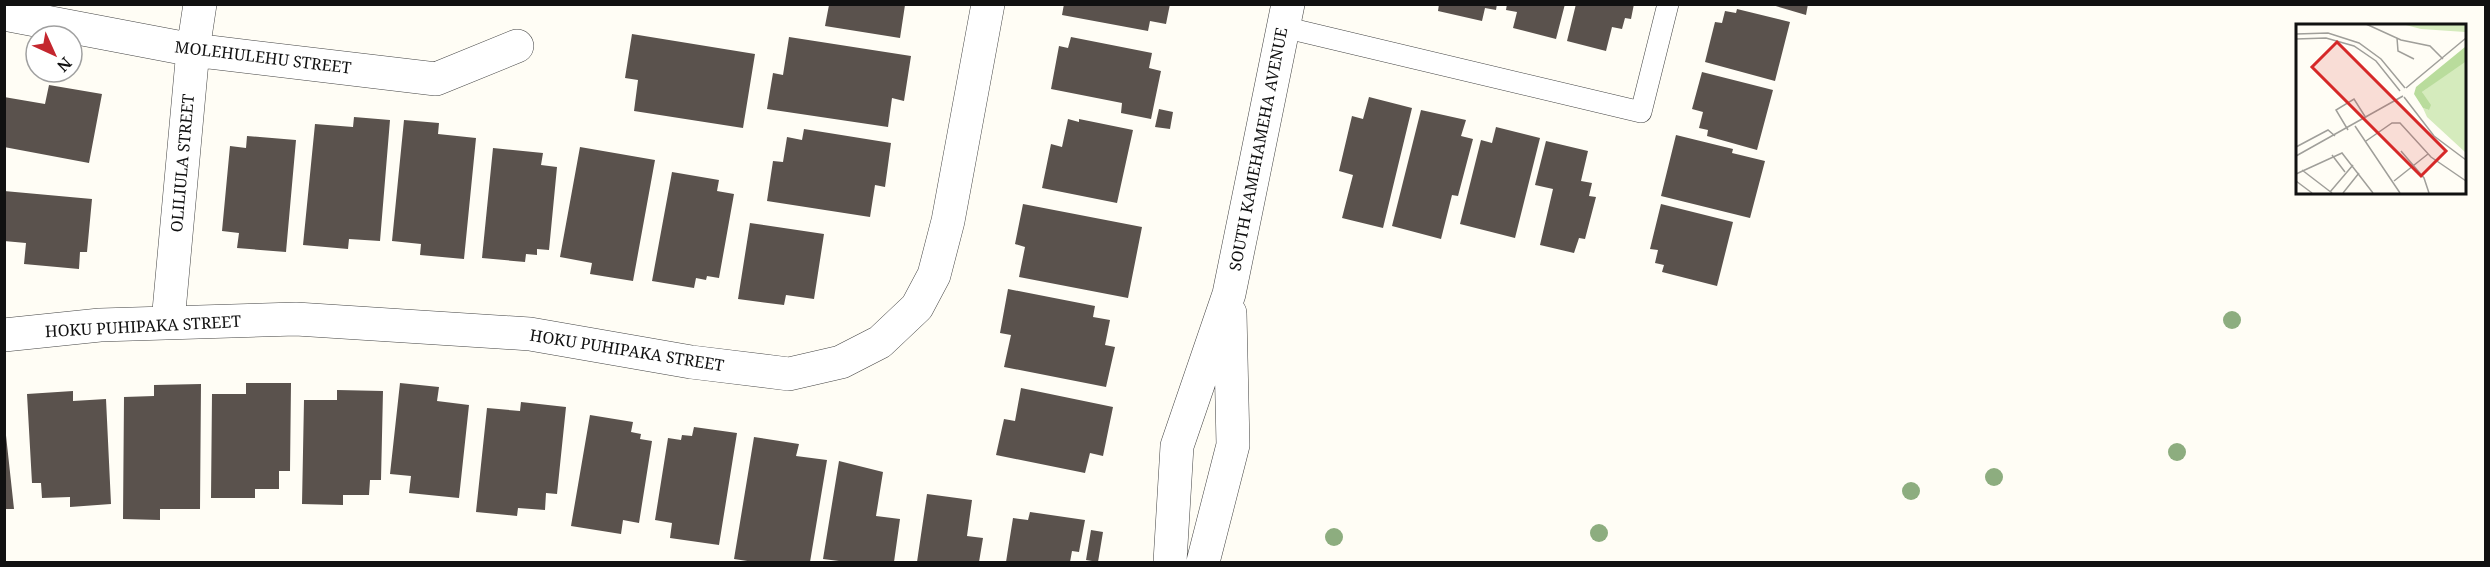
<svg xmlns="http://www.w3.org/2000/svg" width="2490" height="567" viewBox="0 0 2490 567" font-family="'Noto Serif',serif">
  <style>
    .building { fill: #5a524d }
    .lines { fill: none; stroke-linecap: round; stroke-linejoin: round }
    .service-casing { stroke: #444; stroke-width: 22 }
    .minor-casing { stroke: #444; stroke-width: 34 }
    .service { stroke: #fff; stroke-width: 21 }
    .minor { stroke: #fff; stroke-width: 33 }
    .tree { fill: #8dad7f }
    .labels { text-anchor: middle; dominant-baseline: central; stroke-width: 6; stroke-linejoin: round; paint-order: stroke }
    .street-label { font-size: 16px; fill: #111; stroke: #fff }
    .inset-road { fill: none; stroke: #a09f9a; stroke-width: 1.5 }
    .view { fill: #d62828; fill-opacity: 0.15; stroke: #d62828; stroke-width: 3 }
    .inset-edge { fill: none; stroke: #111; stroke-width: 3 }
  </style>
  <rect width="100%" height="100%" fill="#fffdf5"/>
  <path class="building" d="M1064 4H1170L1166 24 1150 21 1148 31 1062 15Z
    M1439 4H1497L1496 10 1485 8 1482 21 1438 11Z
    M1507 4H1565L1556 39 1513 28 1517 12 1506 10Z
    M1576 4H1634L1631 19 1625 18 1622 29 1612 27 1606 51 1567 41Z
    M1769 4H1808L1806 15Z
    M829 5H905L900 38 825 26Z
    M1737 9 1790 22 1775 81 1705 62 1715 22 1722 23 1725 11 1736 13Z
    M632 34 755 54 743 128 634 111 638 80 625 78Z
    M789 37 911 56 904 101 892 98 888 127 767 109 773 73 783 75Z
    M1071 37 1152 53 1149 68 1161 71 1151 119 1121 113 1122 103 1051 89 1059 46 1068 48Z
    M1702 72 1773 90 1757 150 1707 136 1708 130 1699 128 1703 112 1692 109Z
    M49 85 102 94 89 163 4 147V97L45 104Z
    M1369 97 1412 108 1383 228 1342 218 1353 175 1339 171 1352 116 1363 119Z
    M1159 109 1173 112 1170 129 1155 127Z
    M1421 110 1466 120 1461 136 1473 139 1458 196 1452 195 1441 239 1392 226Z
    M354 117 390 120 380 241 349 239 348 249 303 245 315 124 353 127Z
    M1068 119 1079 122V119L1133 130 1117 203 1042 188 1051 144 1062 147Z
    M404 120 439 123 438 134 476 138 464 259 420 255 421 244 392 241Z
    M1496 127 1540 138 1515 238 1460 224 1481 140 1492 143Z
    M804 129 891 143 885 187 875 185 870 217 767 201 773 161 783 162 787 137 802 140Z
    M1676 135 1733 149 1732 153 1765 161 1750 218 1661 196Z
    M247 136 296 140 286 252 237 248 239 233 222 231 230 146 246 148Z
    M1546 141 1588 151 1581 181 1592 183 1589 196 1596 197 1585 239 1579 238 1574 253 1540 245 1553 189 1535 185Z
    M580 147 655 160 633 281 590 274 592 263 560 257Z
    M493 148 543 153 541 165 557 167 549 250 537 249V255L526 254 525 262 482 258Z
    M672 172 719 180 717 191 734 194 719 278 707 276 706 280 696 278 694 288 652 281Z
    M4 191 92 199 87 252H80L79 269 24 264 26 243 4 241Z
    M1023 204 1142 227 1128 298 1019 277 1025 247 1015 244Z
    M1661 204 1733 222 1717 286 1662 272 1664 265 1655 263 1658 250 1650 249Z
    M750 223 824 234 814 299 786 295 784 305 738 299Z
    M1008 289 1095 306 1093 317 1110 320 1105 345 1115 347 1106 387 1004 367 1011 335 1000 333Z
    M246 383H291L290 471H279V489H255V498H211L212 394H246Z
    M400 383 439 387 437 401 469 405 459 498 409 493 411 476 390 474Z
    M201 384 200 509H160V520L123 519 124 397 154 396V385Z
    M1021 388 1113 407 1103 456 1090 453 1085 473 996 455 1004 419 1015 421Z
    M337 390 383 391 381 480H370L369 495H343V505L302 504 304 400H337Z
    M73 391V401L106 399 111 504 70 507V497L42 498 41 483H32L27 394Z
    M521 402 566 407 557 494 546 493 545 510 518 508 517 516 476 512 487 408 520 411Z
    M590 415 633 422 631 432 641 434 640 439 652 441 639 523 623 520 621 534 571 526Z
    M4 417 14 509H4Z
    M694 427 737 433 719 545 670 538 672 523 655 520 668 438 681 440 682 435 692 436Z
    M754 437 799 444 796 456 827 460 810 562H754L734 559Z
    M839 461 883 472 876 516 900 519 894 562H847L823 559Z
    M927 494 972 500 967 536 983 538 979 562H917Z
    M1030 512 1085 520 1079 552 1072 551 1070 562H1006L1013 518 1028 520Z
    M1091 530 1103 532 1098 562 1086 560Z"/>
  <g class="lines">
    <defs>
      <path id="service" d="M1283 27 1641 112 1668 4"/>
      <path id="minor" d="M4 14 193 50 436 79 517 46
        M168 322 193 50 200 4
        M4 335 100 325 296 319 530 334 691 362 789 374 841 362 880 342 917 307 934 275 948 221 988 4
        M1170 562 1177 446 1229 294 1288 4
        M1203 562 1233 445 1230 313"/>
    </defs>
    <use href="#service" class="service-casing"/>
    <use href="#minor" class="minor-casing"/>
    <use href="#service" class="service"/>
    <use href="#minor" class="minor"/>
  </g>
  <g class="tree">
    <circle cx="2232" cy="320" r="9"/>
    <circle cx="2177" cy="452" r="9"/>
    <circle cx="1994" cy="477" r="9"/>
    <circle cx="1911" cy="491" r="9"/>
    <circle cx="1599" cy="533" r="9"/>
    <circle cx="1334" cy="537" r="9"/>
  </g>
  <g class="labels">
    <g class="street-label">
      <text transform="translate(263 57) rotate(7)">MOLEHULEHU STREET</text>
      <text transform="translate(1258 149) rotate(-79)">SOUTH KAMEHAMEHA AVENUE</text>
      <text transform="translate(182 163) rotate(-85)">OLILIULA STREET</text>
      <text transform="translate(143 326) rotate(-3)">HOKU PUHIPAKA STREET</text>
      <text transform="translate(627 350) rotate(9)">HOKU PUHIPAKA STREET</text>
    </g>
  </g>
  <g transform="translate(2296 24)">
    <rect width="170" height="170" fill="#fffdf5"/>
    <path d="M106 0H169V8L125 5ZM168 37 169 38V128L131 93 127 84 133 86 126 68Z" fill="#d5ebbd"/>
    <path d="M169 23V38L126 68 135 81 133 86 127 84 118 70 120 63Z" fill="#b9dc9c"/>
    <path class="inset-road" d="M70 0 105 16 134 22 147 35M0 10 32 9 63 19 85 35 109 64M101 14 102 27 118 35M0 15 30 14 58 22 80 37 104 67M110 64 170 14M108 73 138 112 170 136M59 102 104 169M52 106 40 86 58 75 70 94M70 117 96 99H104L135 133 170 157M0 123 32 106 39 112M105 127 128 154 133 169M36 131 49 148M0 132 107 72M6 146 36 169M0 150 46 129 77 169M0 157 16 169M98 157 132 130M34 168 57 141M47 169 63 149"/>
    <path class="view" d="M41 18 150 127 125 152 16 43Z"/>
    <rect width="170" height="170" class="inset-edge"/>
  </g>
  <rect width="2490" height="567" fill="none" stroke="#111111" stroke-width="12"/>
  <g transform="translate(54 54) rotate(135)"><circle r="28" fill="#ffffff" stroke="#a0a0a0" stroke-width="1.5"/>
  <path d="M0-4.5L10 22L0 15L-10 22Z" fill="#c4262e"/>
  <text y="-9" font-size="16" font-weight="bold" text-anchor="middle" fill="#111111">N</text>
  </g>
</svg>
